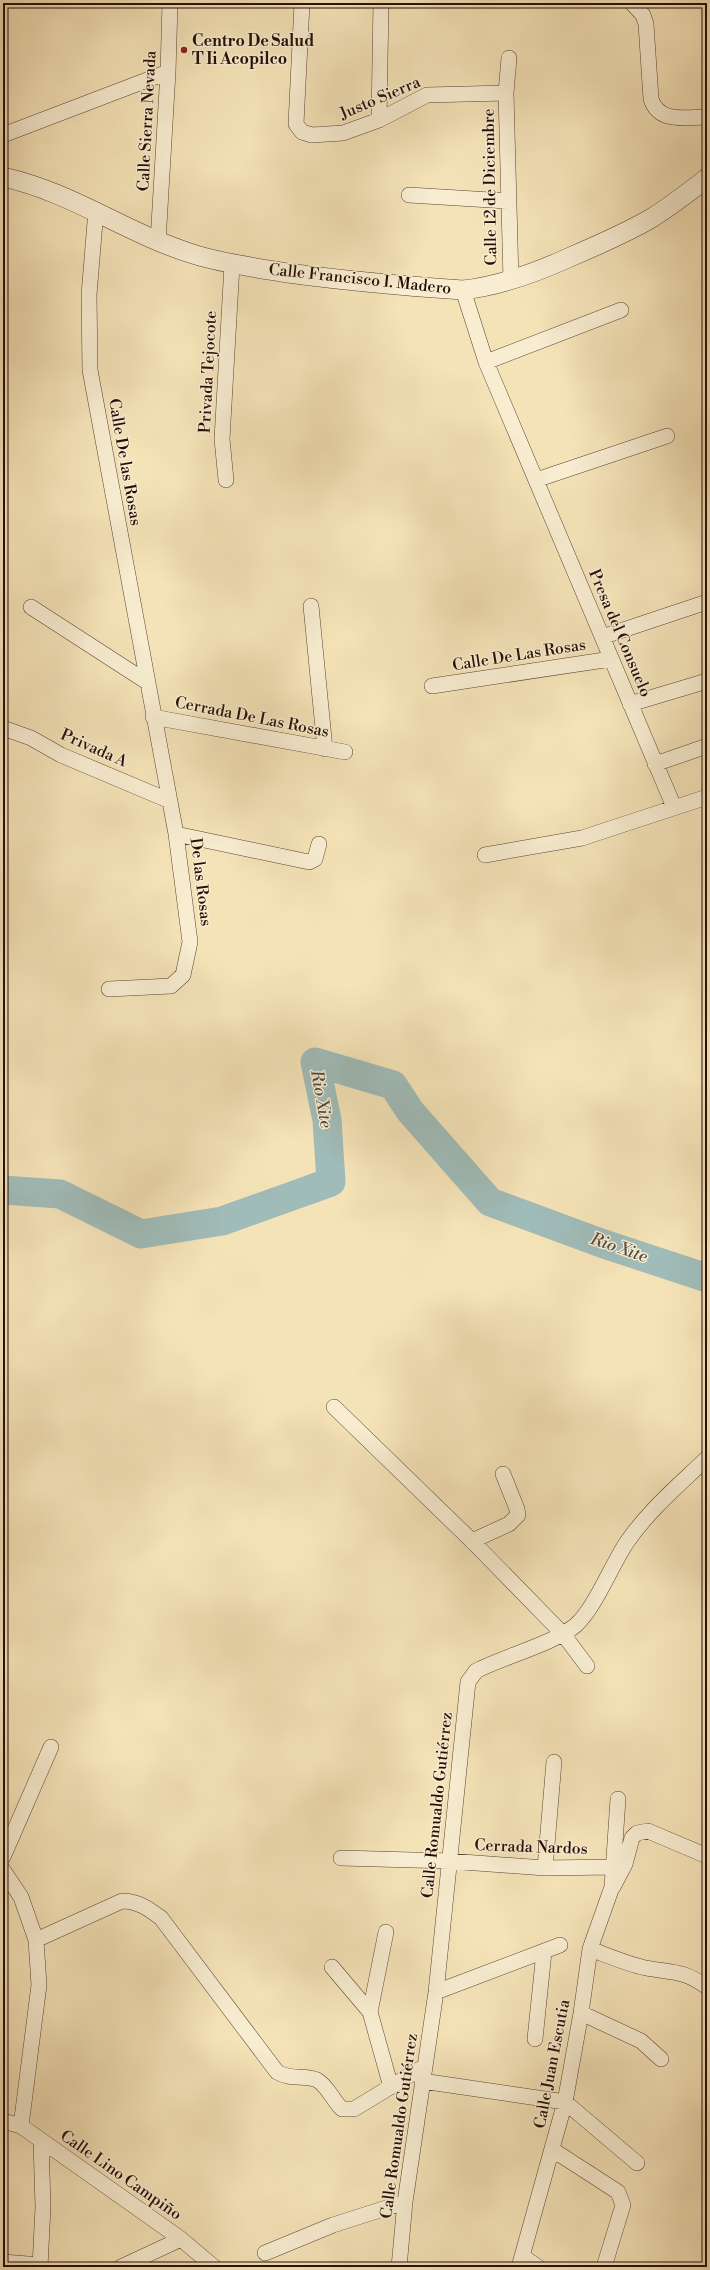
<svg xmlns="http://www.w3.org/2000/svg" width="710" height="2270" viewBox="0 0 710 2270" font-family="'Libre Bodoni',serif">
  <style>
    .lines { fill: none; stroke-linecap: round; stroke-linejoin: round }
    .river { stroke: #a0bcb9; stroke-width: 29 }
    .minor-casing { stroke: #5a4332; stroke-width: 16 }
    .tertiary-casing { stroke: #5a4332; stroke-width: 20 }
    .minor { stroke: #f8edd1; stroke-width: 15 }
    .tertiary { stroke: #f8edd1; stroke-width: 19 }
    .poi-dot { fill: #8f2418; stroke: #f8edd1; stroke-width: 1.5 }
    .labels { text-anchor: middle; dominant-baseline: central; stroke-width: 3; stroke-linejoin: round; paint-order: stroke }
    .poi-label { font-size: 16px; font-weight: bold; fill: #270e05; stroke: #f8edd1; text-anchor: start }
    .street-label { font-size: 16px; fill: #270e05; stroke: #f8edd1 }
    .water-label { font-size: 17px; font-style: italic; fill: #514b44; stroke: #f8edd1 }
  </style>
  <rect width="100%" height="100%" fill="#f5e3b8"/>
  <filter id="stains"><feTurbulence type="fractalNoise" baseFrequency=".005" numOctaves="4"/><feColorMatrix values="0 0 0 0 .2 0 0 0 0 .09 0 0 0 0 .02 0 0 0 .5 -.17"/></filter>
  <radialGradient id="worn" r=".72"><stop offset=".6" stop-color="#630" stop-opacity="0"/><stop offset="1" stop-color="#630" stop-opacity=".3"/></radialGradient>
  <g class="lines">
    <path class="river" d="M3 1190 60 1194 141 1234 222 1221 331 1182 327 1120 315 1062 393 1085 410 1111 490 1202 601 1243 707 1278"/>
    <defs>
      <path id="minor" d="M302 3 296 124 302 132 312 135 343 133 379 120 427 95 506 93
        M632 3 643 15 646 24 651 99C659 124 686 117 707 117
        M509 58 506 93 511 280
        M379 120 381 3
        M3 135 168 72
        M409 195 507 201
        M96 210 89 295 90 370 176 834 190 942 183 975 171 986 109 989
        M158 242 168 72 170 3
        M463 290 486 362 674 807
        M486 362 621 310
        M226 480 222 439 232 265
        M536 480 667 436
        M311 606 325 749
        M31 607 147 682
        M602 637 707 602
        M432 686 611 659
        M630 704 707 681
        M153 717 345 752
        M3 728 31 738 61 755 170 801
        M655 764 707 746
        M176 834 309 862 315 859 319 844
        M485 855 582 838 707 797
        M334 1407 472 1541 563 1634 587 1666
        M472 1541 509 1524 518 1515 517 1509 503 1474
        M3 1857 51 1747
        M341 1858 449 1861 545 1868 612 1867
        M545 1868 554 1762
        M3 1870 21 1897 36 1940 39 1985 21 2126
        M613 1887 625 1864 632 1838 637 1833 648 1831 707 1856
        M36 1940 122 1901C138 1901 149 1909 161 1918L277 2072C292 2081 305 2074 317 2080 328 2086 333 2101 342 2109H354L425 2066
        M590 1949C609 1956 627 1964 646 1968 673 1973 683 1970 707 1987
        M332 1967 370 2012 391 2087
        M436 1992 560 1945
        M370 2012 386 1932
        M581 2013 641 2041 661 2059
        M535 2039 544 1952
        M422 2081 565 2102 637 2163
        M3 2121 21 2126 181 2239 214 2267
        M553 2150 618 2192 623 2205 604 2267
        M265 2253 333 2225 405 2202
        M522 2256 538 2267
        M3 2262 40 2265
        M40 2267 43 2207 41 2141
        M121 2267 181 2239
        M399 2267 405 2202 436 1992 468 1682 476 1671C505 1656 553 1644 576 1625 595 1608 612 1564 627 1542 649 1510 679 1485 707 1458
        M519 2267 565 2102 581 2013 590 1949 612 1887 618 1799"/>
      <path id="tertiary" d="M3 177C72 192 129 235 196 255 226 264 257 268 288 273 347 281 405 286 463 290 499 286 535 273 568 258 596 246 624 234 650 219 670 207 689 192 707 178"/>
    </defs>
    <use href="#minor" class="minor-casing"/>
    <use href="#tertiary" class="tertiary-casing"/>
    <use href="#minor" class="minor"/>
    <use href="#tertiary" class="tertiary"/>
  </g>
  <circle class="poi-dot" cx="184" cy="50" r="4"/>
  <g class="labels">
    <g class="poi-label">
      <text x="192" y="41">Centro De Salud<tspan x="192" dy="18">T Ii Acopilco</tspan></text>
    </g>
    <g class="street-label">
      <text transform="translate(380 98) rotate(-23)">Justo Sierra</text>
      <text transform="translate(147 121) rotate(-87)">Calle Sierra Nevada</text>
      <text transform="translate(490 187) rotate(-91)">Calle 12 de Diciembre</text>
      <text transform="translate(360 279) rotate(6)">Calle Francisco I. Madero</text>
      <text transform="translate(208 372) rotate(-87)">Privada Tejocote</text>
      <text transform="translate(125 462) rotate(80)">Calle De las Rosas</text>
      <text transform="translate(620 633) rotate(67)">Presa del Consuelo</text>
      <text transform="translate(519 655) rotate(-9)">Calle De Las Rosas</text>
      <text transform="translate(252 717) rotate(11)">Cerrada De Las Rosas</text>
      <text transform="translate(94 748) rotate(24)">Privada A</text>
      <text transform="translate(201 882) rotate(83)">De las Rosas</text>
      <text transform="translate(437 1805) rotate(-84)">Calle Romualdo Gutiérrez</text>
      <text transform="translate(531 1847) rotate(2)">Cerrada Nardos</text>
      <text transform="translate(552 2064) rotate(-79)">Calle Juan Escutia</text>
      <text transform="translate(399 2126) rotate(-82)">Calle Romualdo Gutiérrez</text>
      <text transform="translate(121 2175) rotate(35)">Calle Lino Campiño</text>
    </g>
    <g class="water-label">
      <text transform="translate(321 1099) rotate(80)">Rio Xite</text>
      <text transform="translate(619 1248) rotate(19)">Rio Xite</text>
    </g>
  </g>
  <rect width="710" height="2270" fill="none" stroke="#f5e3b8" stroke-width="16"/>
  <rect x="4" y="4" width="702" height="2262" fill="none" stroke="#270e05" stroke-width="2"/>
  <rect x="8" y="8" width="694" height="2254" fill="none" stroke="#270e05"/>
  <rect width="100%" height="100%" filter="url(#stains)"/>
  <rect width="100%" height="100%" fill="url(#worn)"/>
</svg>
